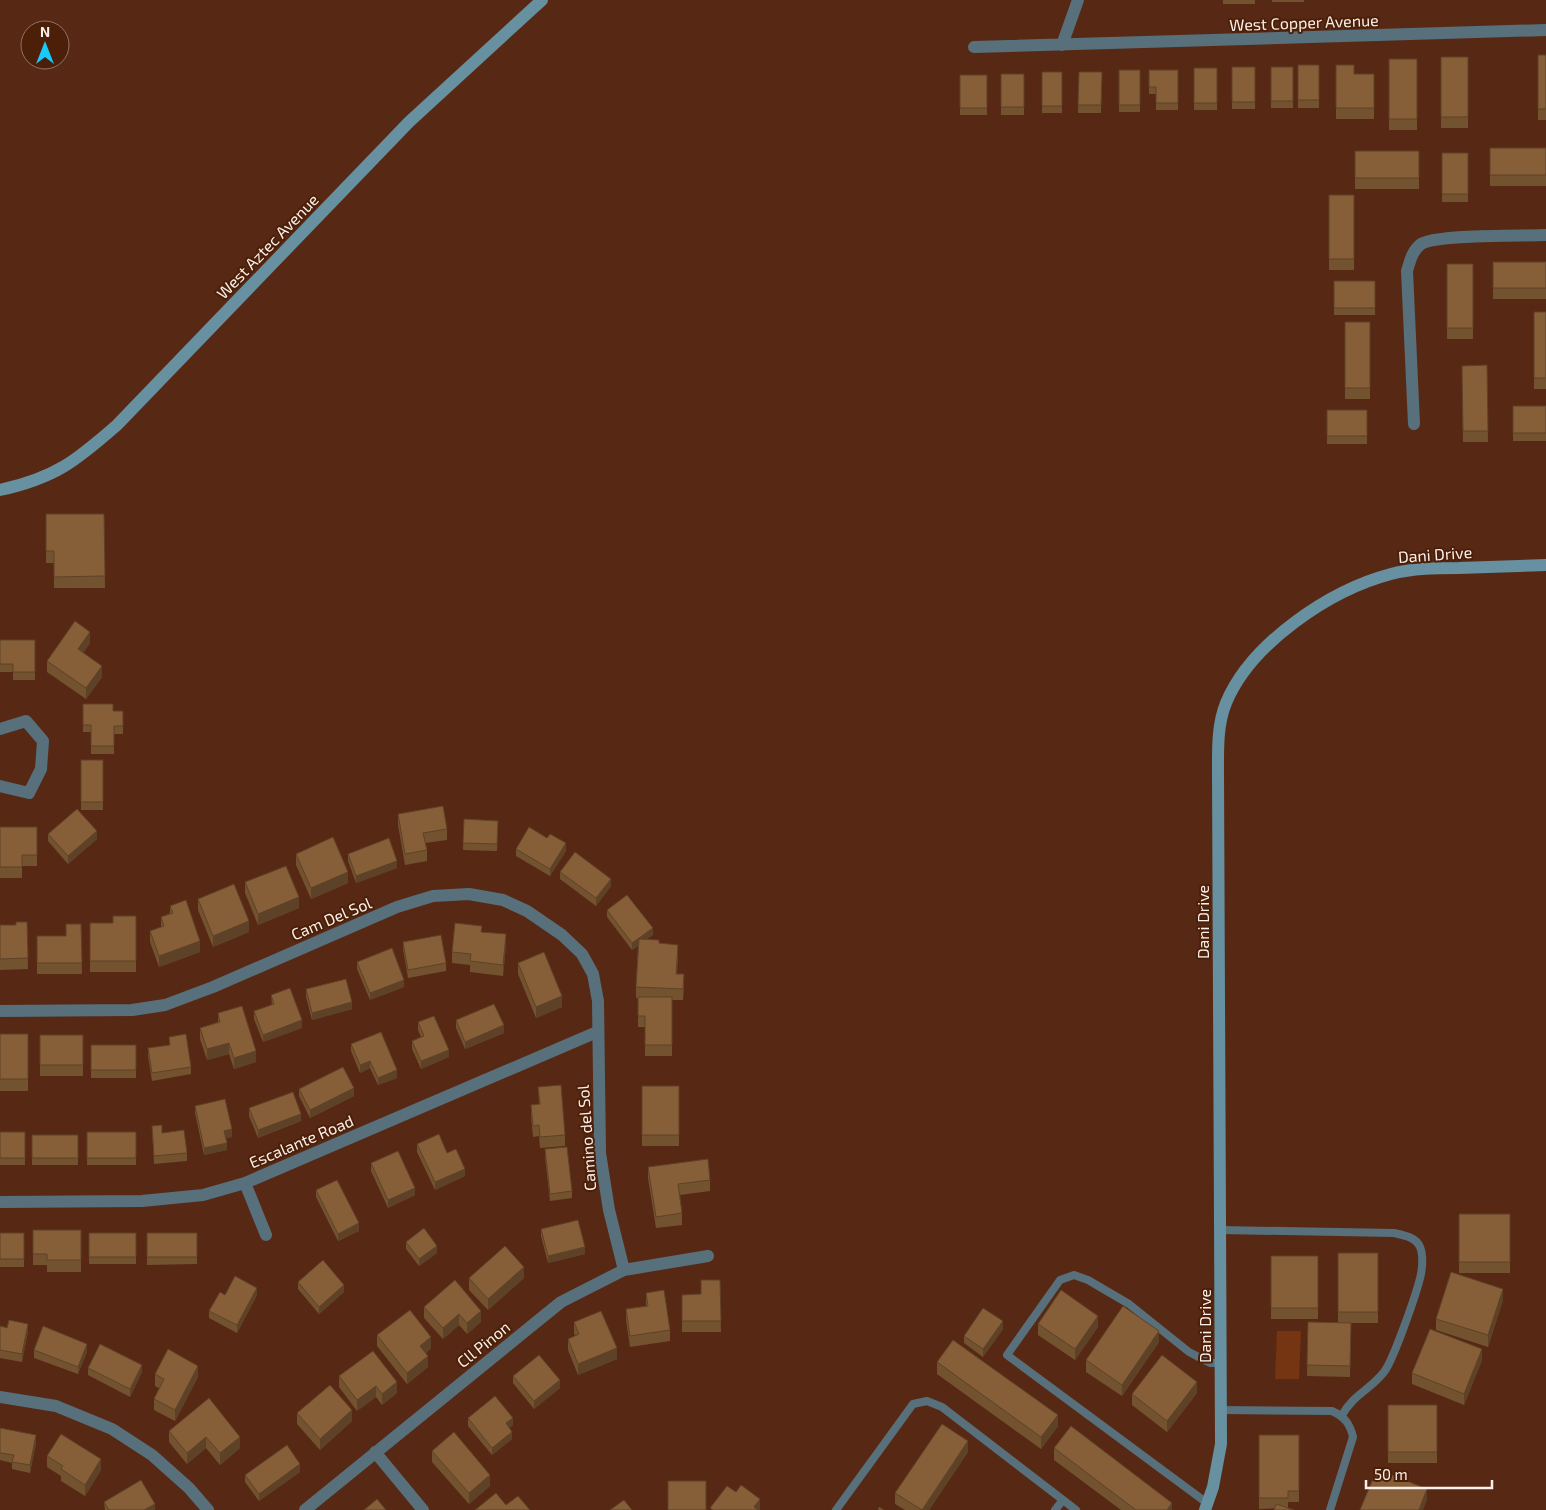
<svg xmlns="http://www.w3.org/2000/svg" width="1546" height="1510" viewBox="0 0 1546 1510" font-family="'Exo 2',sans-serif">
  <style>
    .green { fill: #753412 }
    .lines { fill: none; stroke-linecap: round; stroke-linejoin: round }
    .lane { stroke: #57707b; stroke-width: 8 }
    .street { stroke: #57707b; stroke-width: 12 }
    .secondary { stroke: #6790a0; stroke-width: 12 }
    .wall { fill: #735230 }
    .shaded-wall { fill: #5e4227 }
    .building { fill: #865f38; stroke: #5e4227 }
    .labels { text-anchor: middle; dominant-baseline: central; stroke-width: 4; stroke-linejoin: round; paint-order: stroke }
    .street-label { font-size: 16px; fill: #fbefea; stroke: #4b1f08 }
  </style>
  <rect width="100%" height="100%" fill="#572914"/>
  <path class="green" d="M1277 1331H1301L1299 1379H1275Z"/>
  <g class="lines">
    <path class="lane" d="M1221 1230 1394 1233C1403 1235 1416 1237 1420 1247 1424 1256 1422 1273 1419 1282 1415 1297 1393 1361 1384 1372 1370 1390 1354 1394 1342 1415
      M1220 1410 1332 1411C1345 1417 1350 1424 1353 1437L1330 1510
      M1207 1503 1007 1355 1060 1280 1074 1275 1088 1280 1129 1304 1189 1352 1210 1363H1220
      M836 1510 913 1404 927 1401 942 1407 1076 1510
      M1055 1510 1062 1501"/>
    <path class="street" d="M1062 45 1078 0
      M974 47 1546 30
      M1414 424 1407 271C1410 261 1412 251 1421 244 1435 234 1524 236 1546 235
      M0 729 26 721 43 741 41 769 29 793 0 786
      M0 1011 132 1010 165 1005 213 987 397 907 433 896 469 894 503 900 527 911 562 935 582 954 593 974 598 1001 600 1153 609 1210 624 1270
      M245 1183 266 1235
      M0 1202 142 1201 203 1195 245 1183 597 1032
      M0 1397 56 1406 112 1429 152 1455 189 1488 208 1510
      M375 1452 423 1510
      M305 1510 561 1302 624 1270 708 1256"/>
    <path class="secondary" d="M0 490C55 478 76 461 117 425L409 122 542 0
      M1205 1510 1213 1487 1221 1444 1218 774C1218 750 1217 725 1226 703 1251 643 1330 590 1391 574 1413 568 1437 568 1459 568 1488 567 1517 566 1546 565"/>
  </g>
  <path class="wall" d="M1223 0H1255V4H1223Z
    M1272 0H1304V2H1272Z
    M1538 55H1546V120H1538Z
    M1441 57H1468V128H1441Z
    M1389 59H1417V130H1389Z
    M1298 65H1319V108H1298Z
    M1336 65 1354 74H1374V119H1336Z
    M1232 67H1255V109H1232Z
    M1271 67H1293V108H1271Z
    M1194 68H1217V110H1194Z
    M1119 70H1140V112H1119Z
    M1149 70H1178V110H1156V94H1149Z
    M1042 72H1062V113H1042Z
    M1079 72H1102L1101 113H1078Z
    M1001 74H1024V115H1001Z
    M960 75H987V115H960Z
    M1490 148H1546V186H1490Z
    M1355 151H1419V189H1355Z
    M1442 153H1468V202H1442Z
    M1329 195H1354V270H1329Z
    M1493 262H1546V299H1493Z
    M1447 264H1473V339H1447Z
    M1334 281H1375V315H1334Z
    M1534 312H1546V389H1534Z
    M1345 322H1370V399H1345Z
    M1487 365 1488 442H1463L1462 366Z
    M1513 406H1546V441H1513Z
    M1327 410H1367V444H1327Z
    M46 514H104L105 588H54V563H46Z
    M0 640H35V680H13V672H0Z
    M90 643 83 653 102 677 86 699 47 672V661Z
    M83 704 113 711H123V734H114V754H91V732H83Z
    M81 760H103V810H81Z
    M398 814 447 829V840L425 843 427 850V861L405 865 398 825Z
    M464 819 498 821 497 851 463 850Z
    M0 827H37V866H22V878H0Z
    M48 834 97 839 68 864 48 841Z
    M547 838 566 851 550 876 516 856V849Z
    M296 854 348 883 311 899 296 865Z
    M348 854 397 868 356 883 348 861Z
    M560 872 611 886 596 906 560 879Z
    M245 882 299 908 258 925 245 893Z
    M198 899 249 932 213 947 198 910Z
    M170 906 200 952 159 967 150 942V931L161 927V917L170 913Z
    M607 910 653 935 647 939 659 943 678 956 677 974 684 985 683 1000H672V1056H645V1027H638V998H636V987L638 946 632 950 607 917Z
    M136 916V972H90V923H113Z
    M27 922 28 969 0 970V925H16Z
    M81 924 82 974H37V936H66Z
    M482 932 506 945 503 976 470 972V965L452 963V952Z
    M403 942 446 963V971L408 978 403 949Z
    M357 962 404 987 370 1000 357 969Z
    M518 963 562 1007 536 1018 518 974Z
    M306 989 352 1009 312 1020 306 997Z
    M271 995 302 1028 263 1042 254 1019V1011L272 1005Z
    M218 1013 256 1062 234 1069 229 1054 207 1060 200 1039V1028L218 1022Z
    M456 1020 504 1033 465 1049 456 1028Z
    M418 1022 449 1057 421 1069 412 1049V1041L421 1037 418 1030Z
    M0 1034H28V1091H0Z
    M40 1035H83V1076H40Z
    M169 1037 191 1067V1074L152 1081 148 1056V1048L169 1045Z
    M351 1044 397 1078 378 1085 370 1068 360 1073 351 1051Z
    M91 1045H136V1078H91Z
    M642 1086H679V1146H642Z
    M538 1087 565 1135V1146L540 1148 539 1136 533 1137 531 1116V1105L539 1104Z
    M299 1089 354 1096 310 1118 299 1096Z
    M195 1106 232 1137 226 1138 227 1150 204 1155 195 1113Z
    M249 1108 301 1121 258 1138 249 1116Z
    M152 1126 162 1133 187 1153V1161L154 1164Z
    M0 1132H25V1165H0Z
    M87 1132H136V1165H87Z
    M32 1135H78V1165H32Z
    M417 1144 465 1176 435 1190 417 1152Z
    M545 1149 572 1191V1198L550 1201 545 1157Z
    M371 1163 415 1195 388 1208 371 1171Z
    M648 1167 710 1180V1191L680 1195 682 1213V1225L656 1228 648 1178Z
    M316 1190 359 1231 338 1241 316 1197Z
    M1459 1214H1510V1273H1459Z
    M541 1229 585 1254 548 1263 541 1236Z
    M33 1230H81V1272H47V1265H33Z
    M0 1233H24V1267H0Z
    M89 1233H136V1264H89Z
    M147 1233H197V1264L147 1265Z
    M406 1242 437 1253 419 1266 406 1249Z
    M1338 1253H1378V1323H1345H1351L1350 1377 1307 1376 1308 1322 1338 1323Z
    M1271 1256H1318V1319H1271Z
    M469 1278H524L488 1310 469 1290Z
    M455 1280 481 1322 467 1334 459 1325 443 1339 424 1318V1307Z
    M720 1280 721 1332H682V1295L701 1294Z
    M298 1282 344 1292 319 1314 298 1289Z
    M646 1293 670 1330V1341L630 1347 626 1320V1309L646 1306Z
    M225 1295H257L237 1333 209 1318V1311Z
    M1503 1300 1488 1347 1436 1330V1319Z
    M574 1322 617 1359 578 1375 568 1350V1339L575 1336 574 1333Z
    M1038 1324 1098 1327 1075 1360 1038 1335Z
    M0 1326 28 1331 22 1362 0 1358Z
    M1003 1329 983 1357 964 1343V1336Z
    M377 1335 431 1348 426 1353 428 1367 407 1384 377 1346Z
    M1159 1342 1122 1396 1086 1372V1360Z
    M34 1350 87 1352 78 1374 34 1358Z
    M373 1351 397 1393 382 1405 376 1397 357 1411 339 1387V1376Z
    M1482 1360 1464 1405 1412 1384V1373Z
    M937 1362 1058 1426 1041 1449 937 1374Z
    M88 1368 142 1372 130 1397 88 1375Z
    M155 1374 198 1377 175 1421 154 1410V1399L159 1388 155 1386Z
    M513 1376 560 1388 534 1409 513 1383Z
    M1197 1393 1167 1432 1132 1405V1394Z
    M1388 1405H1437V1463H1388Z
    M297 1413 352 1421 320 1450 297 1424Z
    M468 1418 513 1425 509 1428 512 1439 492 1455 468 1426Z
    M0 1428 36 1443 30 1473 12 1469V1463L0 1460Z
    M169 1431 240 1437V1448L220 1465 206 1448 187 1464 169 1442Z
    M1259 1435H1299V1502H1288V1508L1259 1509Z
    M1054 1448 1172 1510H1121L1054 1460Z
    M432 1451 490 1486 469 1504 432 1462Z
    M968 1452 929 1510H905L895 1504V1493Z
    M47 1456 101 1470 85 1496 61 1481V1476L47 1467Z
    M300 1472 259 1501 245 1482V1475Z
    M104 1502 155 1510H105Z"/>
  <path class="shaded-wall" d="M90 632V643L78 660V649Z
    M102 666V677L86 699V688Z
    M97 831V839L68 864V856Z
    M566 843V851L550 876V869Z
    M397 861V868L356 883V876Z
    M348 872V883L311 899V888Z
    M611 879V886L596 906V898Z
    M299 897V908L258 925V914Z
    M249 921V932L213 947V936Z
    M653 928V935L632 950V943Z
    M506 934V945L503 976V965Z
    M200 941V952L159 967V956Z
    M404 980V987L370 1000V993Z
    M562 996V1007L536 1018V1007Z
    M352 1002V1009L312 1020V1013Z
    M302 1020V1028L263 1042V1035Z
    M504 1025V1033L465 1049V1042Z
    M229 1043V1054L207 1060V1049Z
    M449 1050V1057L421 1069V1061Z
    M256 1051V1062L234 1069V1058Z
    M370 1061V1068L360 1073V1065Z
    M397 1070V1078L378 1085V1078Z
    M354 1088V1096L310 1118V1110Z
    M301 1114V1121L258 1138V1130Z
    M232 1129V1137L224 1139V1131Z
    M227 1143V1150L204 1155V1148Z
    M465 1169V1176L435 1190V1182Z
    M415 1188V1195L388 1208V1200Z
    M359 1223V1231L338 1241V1234Z
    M437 1246V1253L419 1266V1259Z
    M585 1247V1254L548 1263V1256Z
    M524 1267V1278L488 1310V1299Z
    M344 1285V1292L319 1314V1307Z
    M257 1288V1295L237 1333V1325Z
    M1503 1289V1300L1488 1347V1335Z
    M481 1311V1322L467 1334V1323Z
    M459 1314V1325L443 1339V1328Z
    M1098 1316V1327L1075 1360V1349Z
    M1003 1321V1329L983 1357V1349Z
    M28 1324V1331L22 1362V1354Z
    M1159 1331V1342L1122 1396V1385Z
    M431 1337V1348L420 1357V1346Z
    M87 1344V1352L78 1374V1367Z
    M617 1348V1359L578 1375V1364Z
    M1482 1349V1360L1464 1405V1394Z
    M428 1356V1367L407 1384V1373Z
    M142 1365V1372L130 1397V1389Z
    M198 1366V1377L175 1421V1410Z
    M560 1380V1388L534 1409V1401Z
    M397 1382V1393L382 1405V1394Z
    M1197 1382V1393L1167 1432V1421Z
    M376 1386V1397L357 1411V1400Z
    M352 1410V1421L320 1450V1439Z
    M1058 1415V1426L1041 1449V1437Z
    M513 1418V1425L506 1431V1423Z
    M512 1432V1439L492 1455V1448Z
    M36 1435V1443L30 1473V1465Z
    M206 1437V1448L187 1464V1453Z
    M240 1437V1448L220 1465V1453Z
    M968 1441V1452L929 1510H922Z
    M101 1459V1470L85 1496V1485Z
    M300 1464V1472L259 1501V1494Z
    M490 1475V1486L469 1504V1493Z
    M1427 1489V1500L1423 1510H1419Z
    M760 1499V1510H754V1507Z
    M1172 1503V1510H1167Z
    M155 1504V1510H144Z"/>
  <path class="building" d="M1538 55H1546V109H1538Z
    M1441 57H1468V117H1441Z
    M1389 59H1417V119H1389Z
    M1298 65H1319V100H1298Z
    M1336 65H1354V74H1374V108H1336Z
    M1232 67H1255V102H1232Z
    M1271 67H1293V101H1271Z
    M1194 68H1217V103H1194Z
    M1119 70H1140V105H1119Z
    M1149 70H1178V103H1156V87H1149Z
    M1042 72H1062V106H1042Z
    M1079 72H1102L1101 105H1078Z
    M1001 74H1024V107H1001Z
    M960 75H987V108H960Z
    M1490 148H1546V175H1490Z
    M1355 151H1419V178H1355Z
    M1442 153H1468V194H1442Z
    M1329 195H1354V259H1329Z
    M1493 262H1546V288H1493Z
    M1447 264H1473V328H1447Z
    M1334 281H1375V308H1334Z
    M1534 312H1546V378H1534Z
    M1345 322H1370V388H1345Z
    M1487 365 1488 431H1463L1462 366Z
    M1513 406H1546V433H1513Z
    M1327 410H1367V436H1327Z
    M46 514H104L105 576 54 577V551H46Z
    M75 621 90 632 78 649 102 666 86 688 47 661Z
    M0 640H35V672H13V664H0Z
    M83 704H113V711H123V726H114V746H91V725H83Z
    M81 760H103V802H81Z
    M443 806 447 829 423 833 427 850 405 854 398 814Z
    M77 809 97 831 68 856 48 834Z
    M464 819 498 821 497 844 463 843Z
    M0 827H37V855H22V867H0Z
    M529 827 547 838 550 834 566 843 550 869 516 849Z
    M333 837 348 872 311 888 296 854Z
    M389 838 397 861 356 876 348 854Z
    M575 852 611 879 596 898 560 872Z
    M286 866 299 897 258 914 245 882Z
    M234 884 249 921 213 936 198 899Z
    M627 895 653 928 632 943 607 910Z
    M186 900 200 941 159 956 150 931 164 926 161 917 173 913 170 906Z
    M113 916H136V961H90V923H113Z
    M16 922H27L28 958 0 959V925H16Z
    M455 923 482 926 481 932 506 934 503 965 470 961 471 954 452 952Z
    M66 924H81L82 963H37V936H66Z
    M441 935 446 963 408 970 403 942Z
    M639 939 659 940V943L678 945 676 974H684L683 989 636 987Z
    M392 948 404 980 370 993 357 962Z
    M544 952 562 996 536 1007 518 963Z
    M346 979 352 1002 312 1013 306 989Z
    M290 988 302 1020 263 1035 254 1011 274 1004 271 995Z
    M638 997H672V1045H645V1016H638Z
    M494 1004 504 1025 465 1042 456 1020Z
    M242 1006 256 1051 234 1058 229 1043 207 1049 200 1028 220 1022 218 1013Z
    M434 1016 449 1050 421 1061 412 1041 424 1036 418 1022Z
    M381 1032 397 1070 378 1078 370 1061 360 1065 351 1044Z
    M0 1034H28V1079H0Z
    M186 1034 191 1067 152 1073 148 1048 170 1045 169 1037Z
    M40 1035H83V1065H40Z
    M91 1045H136V1070H91Z
    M343 1067 354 1088 310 1110 299 1089Z
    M561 1085 565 1135 540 1137 539 1125 533 1126 531 1105 540 1104 538 1087Z
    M642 1086H679V1135H642Z
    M293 1092 301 1114 258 1130 249 1108Z
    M225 1099 232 1129 224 1131 227 1143 204 1148 195 1106Z
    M162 1125V1133L184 1130 187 1153 154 1156 152 1126Z
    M0 1132H25V1158H0Z
    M87 1132H136V1158H87Z
    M439 1134 447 1153 456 1149 465 1169 435 1182 417 1144Z
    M32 1135H78V1158H32Z
    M567 1147 572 1191 550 1194 545 1149Z
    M398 1151 415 1188 388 1200 371 1163Z
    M708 1159 710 1180 678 1184 682 1213 656 1217 648 1167Z
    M337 1180 359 1223 338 1234 316 1190Z
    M1459 1214H1510V1262H1459Z
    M578 1220 585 1247 548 1256 541 1229Z
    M424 1228 437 1246 419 1259 406 1242Z
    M33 1230H81V1260H47V1254H33Z
    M0 1233H24V1259H0Z
    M89 1233H136V1257H89Z
    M147 1233H197V1257H147Z
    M505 1246 524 1267 488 1299 469 1278Z
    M1338 1253H1378V1312H1338Z
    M1271 1256H1318V1308H1271Z
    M323 1260 344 1285 319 1307 298 1282Z
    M1451 1272 1503 1289 1488 1335 1436 1319Z
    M235 1276 257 1288 237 1325 209 1311 220 1292 225 1295Z
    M455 1280 481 1311 467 1323 459 1314 443 1328 424 1307Z
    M701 1280H720L721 1321H682V1295L701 1294Z
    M664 1290 670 1330 630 1336 626 1309 648 1306 646 1293Z
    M1061 1290 1098 1316 1075 1349 1038 1324Z
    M1123 1306 1159 1331 1122 1385 1086 1360Z
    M983 1308 1003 1321 983 1349 964 1336Z
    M410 1310 431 1337 420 1346 428 1356 407 1373 377 1335Z
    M601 1311 617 1348 578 1364 568 1339 579 1334 574 1322Z
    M9 1320 28 1324 22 1354 0 1350V1326L7 1328Z
    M1308 1322 1351 1323 1350 1366 1307 1365Z
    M43 1326 87 1344 78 1367 34 1350Z
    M1430 1329 1482 1349 1464 1394 1412 1373Z
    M953 1340 1058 1415 1041 1437 937 1362Z
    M100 1344 142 1365 130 1389 88 1368Z
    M168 1349 198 1366 175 1410 154 1399 164 1379 155 1374Z
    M373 1351 397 1382 382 1394 376 1386 357 1400 339 1376Z
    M539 1355 560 1380 534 1401 513 1376Z
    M1162 1355 1197 1382 1167 1421 1132 1394Z
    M330 1385 352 1410 320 1439 297 1413Z
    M495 1396 513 1418 506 1423 512 1432 492 1448 468 1418Z
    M209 1398 240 1437 220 1453 206 1437 187 1453 169 1431Z
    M1388 1405H1437V1452H1388Z
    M942 1424 968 1441 922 1510 895 1493Z
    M1071 1426 1172 1503 1167 1510H1136L1054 1448Z
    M0 1428 36 1435 30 1465 12 1462 14 1455 0 1453Z
    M454 1432 490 1475 469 1493 432 1451Z
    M61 1434 101 1459 85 1485 61 1469 63 1466 47 1456Z
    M1259 1435H1299V1491H1288V1498H1259Z
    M287 1445 300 1464 259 1494 245 1475Z
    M1377 1469 1427 1489 1419 1510H1360Z
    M141 1480 155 1504 144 1510H109L104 1502Z
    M668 1481H706V1510H668Z
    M741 1485 760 1499 754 1507 758 1510H713L710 1508 727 1486 736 1492Z
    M496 1493 506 1505 518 1496 530 1510H475Z
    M377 1499 386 1510H364Z
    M624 1500 632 1510H610Z
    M1276 1504 1294 1510H1274Z
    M879 1507 884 1510H878Z"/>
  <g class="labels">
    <g class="street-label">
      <text transform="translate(1304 22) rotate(-2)">West Copper Avenue</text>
      <text transform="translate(267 246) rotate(-46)">West Aztec Avenue</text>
      <text transform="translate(1435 554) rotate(-4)">Dani Drive</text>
      <text transform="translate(331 918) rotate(-23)">Cam Del Sol</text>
      <text transform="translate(1202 922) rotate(-90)">Dani Drive</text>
      <text transform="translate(586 1138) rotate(-94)">Camino del Sol</text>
      <text transform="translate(301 1141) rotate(-23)">Escalante Road</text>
      <text transform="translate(1204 1326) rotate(-90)">Dani Drive</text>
      <text transform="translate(483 1344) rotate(-39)">Cll Pinon</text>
    </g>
  </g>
  <g transform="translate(45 45)"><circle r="24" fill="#4b1f08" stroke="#917262"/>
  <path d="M0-4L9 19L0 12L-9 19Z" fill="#19cafc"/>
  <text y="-8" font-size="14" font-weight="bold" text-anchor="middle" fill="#fbefea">N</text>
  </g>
  <path d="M1366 1480v8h126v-8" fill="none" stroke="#fbefea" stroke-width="2.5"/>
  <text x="1374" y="1480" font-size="15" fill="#fbefea" stroke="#4b1f08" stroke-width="4" paint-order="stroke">50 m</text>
</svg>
